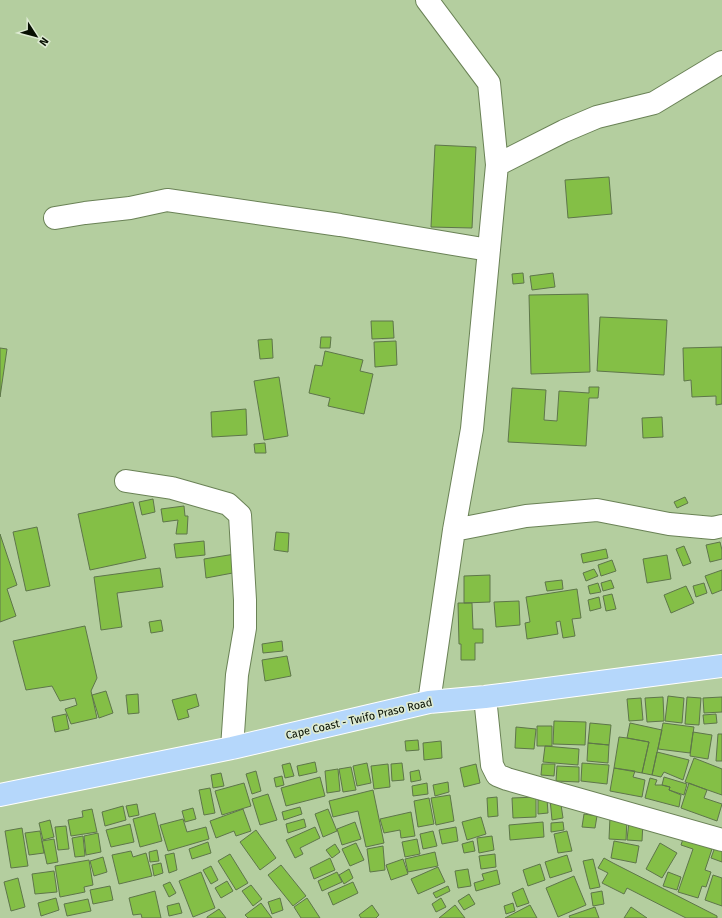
<svg xmlns="http://www.w3.org/2000/svg" width="722" height="918" viewBox="0 0 722 918" font-family="'Fira Sans',sans-serif">
  <style>
    .building { fill: #84bf46; stroke: #5e764a }
    .lines { fill: none; stroke-linecap: round; stroke-linejoin: round }
    .minor-casing { stroke: #6a8256; stroke-width: 24 }
    .major-casing { stroke: #fff; stroke-width: 24 }
    .minor { stroke: #fff; stroke-width: 22 }
    .major { stroke: #b5d7fb; stroke-width: 22 }
    .labels { text-anchor: middle; dominant-baseline: central; stroke-width: 3.5; stroke-linejoin: round; paint-order: stroke }
    .street-label { font-size: 11px; fill: #070f02; stroke: #ddead2 }
  </style>
  <rect width="100%" height="100%" fill="#b4ce9f"/>
  <path class="building" d="M435 145 476 147 472 228 431 227Z
    M609 177 612 214 568 218 565 180Z
    M523 273 524 283 513 284 512 274Z
    M553 273 555 287 532 290 530 276Z
    M588 294 590 372 531 374 529 295Z
    M600 317 667 320 664 375 597 371Z
    M371 321H393L394 338 372 339Z
    M321 337H331L330 348H320Z
    M272 339 273 358 260 359 258 340Z
    M396 341 397 365 375 367 374 342Z
    M722 347V404L716 405V396L692 397 691 380 684 381 683 348Z
    M0 348 7 349 0 397Z
    M325 351 363 360 360 371 373 374 364 414 328 406 330 398 309 393 315 365 322 366Z
    M279 377 288 436 264 440 254 381Z
    M589 387H599L598 398H589L586 446 508 442 512 388 546 390 544 420 557 421 559 391 589 393Z
    M246 409 247 435 212 437 211 412Z
    M662 417 663 437 643 438 642 418Z
    M265 443 266 453H255L254 444Z
    M685 497 688 503 677 508 674 502Z
    M153 499 155 512 142 515 139 502Z
    M133 502 146 558 90 570 78 514Z
    M184 506 185 516H188L187 534H176L178 520 163 522 161 509Z
    M37 527 50 586 26 591 13 532Z
    M276 532 289 533 288 552 274 550Z
    M0 534 17 585 7 589 16 616 0 622Z
    M204 541 205 555 176 558 174 544Z
    M720 542 722 550V559L710 562 706 545Z
    M684 546 691 563 683 566 676 549Z
    M606 549 608 558 583 563 581 554Z
    M235 554 238 572 206 578 204 559Z
    M667 555 671 579 647 583 643 559Z
    M612 560 616 571 601 576 598 565Z
    M160 568 163 587 117 593 122 627 101 630 94 577Z
    M594 569 598 576 586 581 583 573Z
    M722 570V590L712 594 705 576Z
    M490 575V602L464 603V576Z
    M562 580 563 589 547 591 545 582Z
    M611 580 614 588 603 591 601 583Z
    M598 583 601 592 590 594 588 586Z
    M704 583 707 593 696 597 693 586Z
    M686 586 694 603 671 613 664 595Z
    M577 589 581 618 572 619 575 636 563 638 560 621 556 622 558 634 527 639 525 623 530 622 526 597Z
    M612 594 616 609 606 611 603 596Z
    M599 597 601 608 590 611 588 600Z
    M519 601 520 625 496 627 494 602Z
    M458 603H472L473 629H483V643H475V660H461V644H459Z
    M161 620 163 631 151 633 149 622Z
    M85 626 97 678 91 691 97 718 71 724 65 709 77 705 75 698 60 701 52 686 26 690 13 641Z
    M282 641 283 651 263 653 262 644Z
    M287 656 291 676 265 681 262 660Z
    M106 691 113 713 99 718 92 695Z
    M138 694 139 713 128 714 126 695Z
    M196 694 199 706 187 710 189 717 178 720 172 700Z
    M668 696 684 698 682 723 665 721Z
    M663 697 664 721 647 722 645 698Z
    M687 697 701 698 699 725 685 724Z
    M722 697V712L704 713 703 698Z
    M641 698 643 720 629 721 627 699Z
    M66 714 69 729 55 732 52 717Z
    M716 714 717 723 704 724 703 715Z
    M554 721 586 722 585 745 553 744Z
    M590 723 611 725 609 745 588 743Z
    M630 723 662 730 652 775 642 773 649 742 627 738Z
    M663 723 694 727 690 753 658 749Z
    M537 726H552V746H537Z
    M516 727 536 729 534 749 515 748Z
    M693 732 712 735 708 759 690 756Z
    M718 734H722V761H716Z
    M619 737 627 738 649 742 642 773 614 768Z
    M418 740 419 750 406 751 405 741Z
    M441 741 442 758 424 760 423 743Z
    M588 743 609 745 608 763 587 761Z
    M545 746 579 749 578 765 543 762Z
    M657 752 689 760 683 780 664 772 661 777 652 775Z
    M694 758 722 769V795L685 782Z
    M315 762 317 772 299 776 297 766Z
    M290 763 294 776 285 778 282 765Z
    M367 763 371 783 357 786 353 766Z
    M402 763 404 780 392 781 391 764Z
    M582 763 609 765 607 784 581 781Z
    M388 764 390 787 374 789 371 766Z
    M476 764 480 783 464 787 460 768Z
    M542 764H555L554 776 541 775Z
    M557 766 579 767V782L556 781Z
    M351 767 356 790 343 792 339 769Z
    M614 768 635 771 633 777 645 780 642 797 610 791Z
    M338 769 340 791 327 793 325 771Z
    M419 770 421 780 411 782 410 772Z
    M256 771 261 791 252 794 246 774Z
    M221 773 224 786 213 788 211 775Z
    M282 776 284 785 276 787 274 778Z
    M320 777 325 796 286 806 281 788Z
    M664 777 687 784 684 795 669 790 670 787 662 785Z
    M650 778 657 780 655 785H662L670 787 669 790 681 795 679 807 645 798Z
    M448 782 449 792 435 796 433 785Z
    M244 783 251 806 222 815 215 791Z
    M427 783 428 794 413 796 412 786Z
    M689 783 707 790 704 798 722 804 717 821 681 808Z
    M210 788 215 813 204 815 199 790Z
    M373 790 384 843 366 847 358 811 333 817 329 801Z
    M268 794 277 820 260 825 252 799Z
    M450 795 454 821 436 825 431 798Z
    M497 797 498 816 488 817 487 798Z
    M536 797V817L513 818 512 798Z
    M429 798 434 824 418 827 414 801Z
    M560 798 563 818 552 820 550 799Z
    M547 799 548 813 538 814V800Z
    M137 804 139 815 129 817 126 806Z
    M123 806 126 820 105 826 102 812Z
    M300 807 302 814 284 820 282 812Z
    M193 808 196 819 185 822 182 811Z
    M92 809 97 832 71 836 68 820 83 817 82 811Z
    M243 809 251 831 236 836 234 831 216 838 210 821Z
    M328 809 337 831 323 837 315 814Z
    M411 812 415 836 401 838 400 830 384 833 380 819Z
    M155 813 162 841 140 847 133 819Z
    M584 814 597 816 595 828 582 827Z
    M481 817 486 834 467 840 462 822Z
    M610 817 627 818 626 840 609 839Z
    M183 819 187 832 206 827 209 839 168 851 160 825Z
    M304 819 306 827 288 833 286 824Z
    M50 820 54 837 43 840 39 823Z
    M629 821 643 822 642 841 627 840Z
    M355 822 361 839 342 845 337 829Z
    M543 822 544 837 510 840 509 825Z
    M563 822 564 830 551 832V823Z
    M130 824 134 842 111 847 106 830Z
    M66 826 69 849 58 850 55 827Z
    M315 827 320 838 300 848 303 854 295 858 286 840Z
    M456 827 458 841 442 844 439 830Z
    M22 828 28 866 11 868 5 831Z
    M256 830 276 858 260 870 240 842Z
    M40 831 44 853 29 855 25 833Z
    M433 831 437 846 423 849 420 834Z
    M567 831 572 851 558 853 554 834Z
    M98 833 101 852 86 855 84 836Z
    M685 833 711 843 709 848 712 849 705 870 711 872 706 887 702 886 698 898 678 892 693 849 681 845Z
    M83 836 85 856 75 857 72 838Z
    M492 836 494 850 479 853 477 838Z
    M54 839 58 862 47 864 42 841Z
    M417 839 420 854 405 857 402 842Z
    M473 841 475 851 464 853 462 844Z
    M614 841 639 846 636 863 611 858Z
    M208 842 211 853 192 859 189 849Z
    M356 843 364 860 350 866 342 849Z
    M660 843 677 853 662 878 646 869Z
    M335 844 340 852 332 858 326 850Z
    M383 846 385 870 370 872 367 849Z
    M715 847 722 849V862L711 858Z
    M157 850 159 861 150 862 149 852Z
    M131 851 133 857 146 853 152 876 119 884 112 855Z
    M435 852 438 866 408 872 405 859Z
    M174 853 177 870 169 873 165 855Z
    M230 854 248 883 236 890 218 861Z
    M495 854 496 867 481 869 479 856Z
    M567 855 572 871 550 878 545 862Z
    M103 857 107 872 94 876 90 861Z
    M330 858 335 870 314 879 310 868Z
    M604 858 613 863 717 916V918H686L627 888 624 894 602 883 608 873 598 868Z
    M403 859 408 874 391 880 386 865Z
    M593 859 600 887 590 889 583 861Z
    M89 860 93 885 84 887 85 892 60 897 55 866Z
    M161 863 163 873 154 876 152 865Z
    M540 864 545 880 528 886 523 870Z
    M281 865 306 896 293 906 268 875Z
    M211 866 218 880 211 884 203 870Z
    M438 867 445 882 418 894 411 879Z
    M349 869 353 878 344 884 339 875Z
    M468 869 471 886 458 888 455 871Z
    M497 870 500 884 476 891 474 883 484 880 482 874Z
    M54 871 57 892 35 894 32 874Z
    M201 872 215 908 193 917 179 881Z
    M337 872 342 882 322 891 318 881Z
    M668 872 681 877 677 890 663 886Z
    M713 875 722 878V906L705 900Z
    M574 876 586 905 558 917 546 888Z
    M18 878 25 907 11 911 4 882Z
    M227 881 233 891 221 898 215 888Z
    M170 882 176 893 169 897 163 885Z
    M353 882 358 893 333 905 328 893Z
    M251 885 262 899 253 906 242 891Z
    M110 886 113 900 93 904 90 890Z
    M448 886 450 891 436 898 433 893Z
    M523 888 529 903 517 907 512 893Z
    M155 891 161 918H142L141 914 133 915 129 898Z
    M602 891 604 904 593 906 591 893Z
    M469 894 475 904 464 910 458 901Z
    M56 898 59 910 41 916 38 903Z
    M280 898 283 910 272 914 268 902Z
    M307 898 320 918H301L294 907Z
    M441 898 446 907 436 912 432 904Z
    M88 899 91 911 67 916 64 904Z
    M179 903 182 913 169 916 167 906Z
    M261 903 272 918H248L245 915Z
    M513 903 515 911 506 914 504 906Z
    M372 905 379 915 376 918H361L359 915Z
    M455 905 465 918H439Z
    M530 905 537 918H505Z
    M595 907 599 918H570L569 916Z
    M631 907 647 918H624Z
    M219 909 226 918H207V917Z"/>
  <g class="lines">
    <defs>
      <path id="minor" d="M427 0 489 83 497 165 472 429 454 530 429 702
        M497 165 564 131 597 117 654 103 722 62
        M55 218 85 213 130 208 167 200 340 225 489 250
        M126 481 172 488 228 504 240 515 245 600V628L237 675 232 748
        M454 530 526 516 597 510 669 524 713 528 722 526
        M485 697 492 765 497 775 507 779 722 840"/>
      <path id="major" d="M0 795 232 748 429 702 485 697 722 666"/>
    </defs>
    <use href="#minor" class="minor-casing"/>
    <use href="#major" class="major-casing"/>
    <use href="#minor" class="minor"/>
    <use href="#major" class="major"/>
  </g>
  <g class="labels">
    <g class="street-label">
      <text transform="translate(359 719) rotate(-13)">Cape Coast - Twifo Praso Road</text>
    </g>
  </g>
  <g transform="translate(36 36) rotate(126)" stroke="#ddead2" stroke-width="3" paint-order="stroke">
  <path d="M0-3L7 15L0 10L-7 15Z" fill="#070f02"/>
  <text y="-6" font-size="11" font-weight="bold" text-anchor="middle" fill="#070f02">N</text>
  </g>
</svg>
